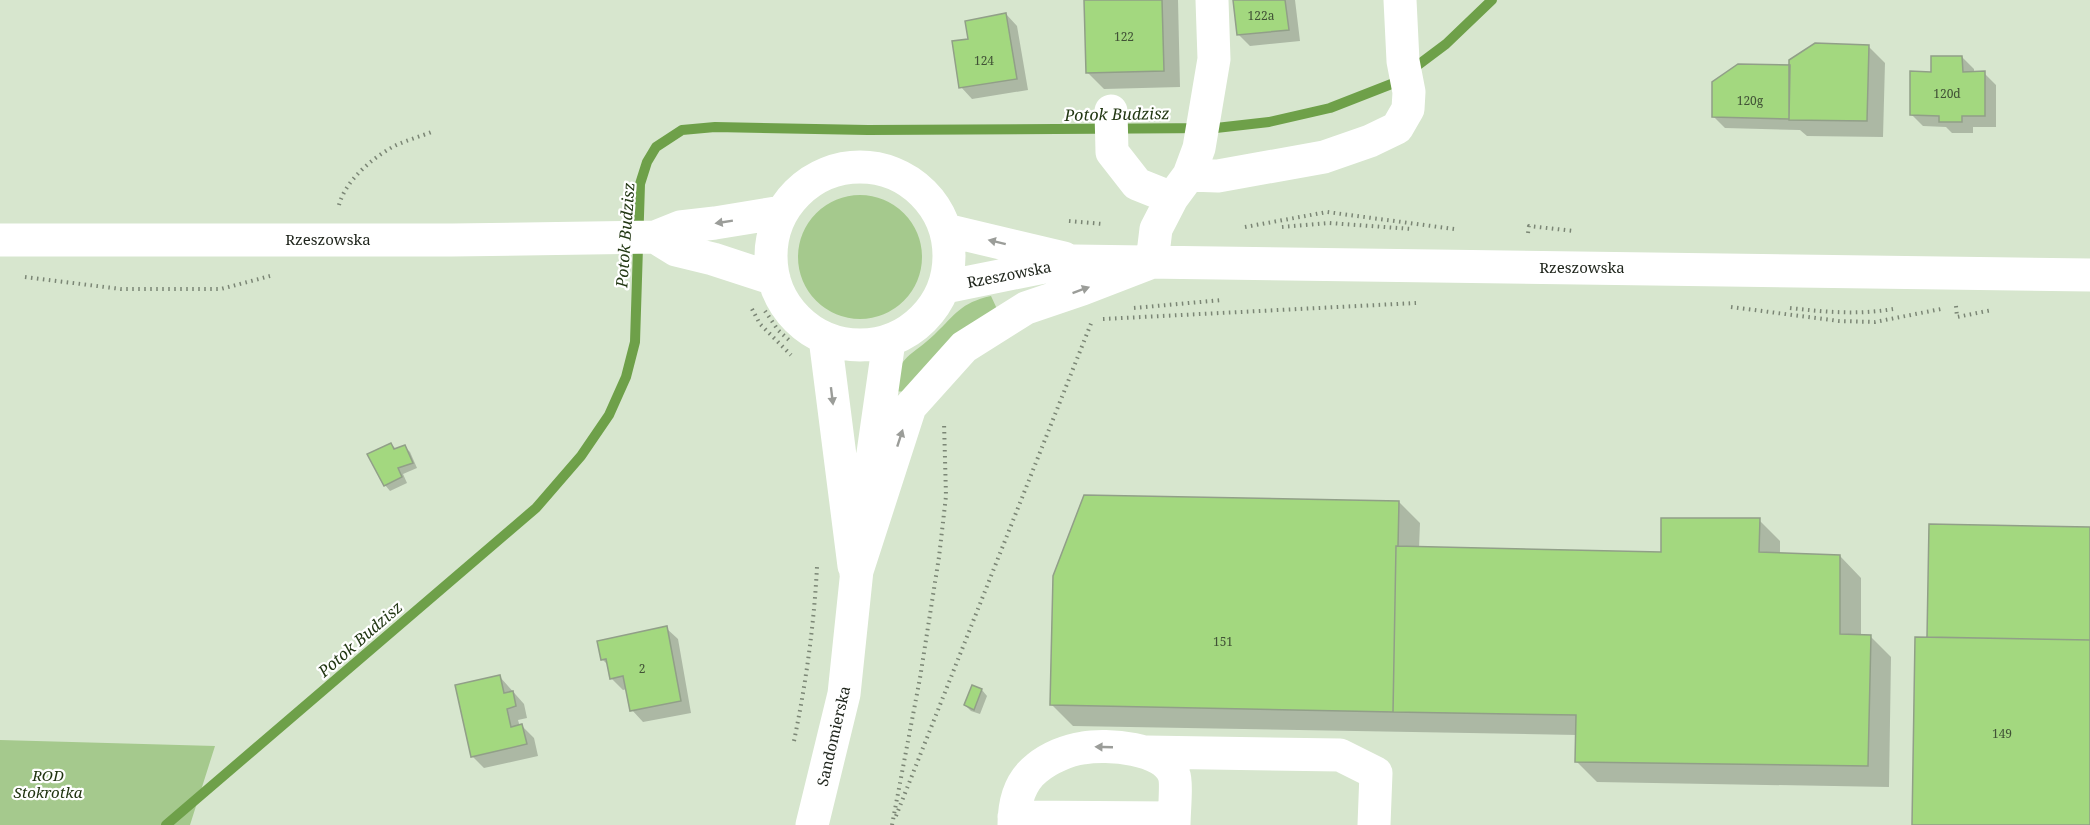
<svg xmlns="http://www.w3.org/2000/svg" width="2090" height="825" viewBox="0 0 2090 825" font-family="'Noto Serif',serif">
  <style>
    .green { fill: #a5c98d }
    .shadow { fill: #0003 }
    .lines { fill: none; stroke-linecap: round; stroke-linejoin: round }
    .stream { stroke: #6ea049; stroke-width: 10 }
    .building { fill: #a3d87f; stroke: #919f88; stroke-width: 1.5 }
    .path { stroke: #7b8675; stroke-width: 4; stroke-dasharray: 1.5 4.5; stroke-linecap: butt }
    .minor { stroke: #fff; stroke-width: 33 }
    .oneway { fill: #9b9d99 }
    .labels { text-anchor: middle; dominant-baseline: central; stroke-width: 4.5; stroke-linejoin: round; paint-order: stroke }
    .number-label { font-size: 12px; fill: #415236 }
    .street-label { font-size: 15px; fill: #20261d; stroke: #fff }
    .park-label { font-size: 15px; font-style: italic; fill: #203410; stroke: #fff }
    .water-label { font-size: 16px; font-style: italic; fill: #223713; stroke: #fff }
  </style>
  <rect width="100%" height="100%" fill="#d7e6ce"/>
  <path class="green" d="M798 257a62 62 0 1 1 124 0a62 62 0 1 1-124 0Z
    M991 296 997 309 909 392 892 391C899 354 911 357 935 334 956 314 960 303 991 296Z
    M0 740 215 746 190 825H0Z"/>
  <path class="shadow" d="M1085 0H1178L1180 87 1104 89 1087 72Z
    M1234 0H1295L1300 41 1250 46 1238 34Z
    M1006 14 1017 26 1028 90 972 99 961 87 969 40Z
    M1868 46 1885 63 1883 137 1807 136 1800 130 1725 128 1713 116 1791 67Z
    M1962 57 1974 69V73H1984L1996 85V127H1973V133H1952L1946 127 1923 126 1911 114 1932 73Z
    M391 444 397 450 405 447 410 452 417 468 403 474 407 483 390 491 385 485Z
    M1399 502 1420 523 1419 548 1662 553 1759 520 1780 541V555L1840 556 1861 578V636H1870L1891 657 1889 787 1597 782 1576 761 1577 735 1073 726 1052 705Z
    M666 628 678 639 691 713 643 722 632 710 627 689 623 690 611 678 609 666 602 659Z
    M500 677 524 704 527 718 518 720 520 727 522 726 534 738 538 756 484 768 472 756Z
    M973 686 982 690 987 696 980 714 971 711 965 705Z"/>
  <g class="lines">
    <path class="stream" d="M166 825 536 508 581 456 609 415 626 377 635 342 640 184 647 162 656 147 682 130 715 127 868 130 1216 128 1269 122 1330 108 1394 83 1446 44 1492 0"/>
  </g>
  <path class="building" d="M1084 0H1162L1164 71 1086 73Z
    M1233 0H1285L1289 30 1237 35Z
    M1006 13 1017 79 959 88 952 41 968 39 965 21Z
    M1815 43 1869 45 1867 121 1789 120V60Z
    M1931 56H1962L1963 72 1985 71V116H1962V122H1939V116L1910 115V71L1931 72Z
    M1738 64 1790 65 1789 119 1712 117V82Z
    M391 443 394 449 405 445 413 463 398 468 402 477 384 486 367 454Z
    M1084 495 1399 501 1398 546H1396L1393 712 1050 705 1053 576Z
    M1661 518H1760L1759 552 1840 555V634L1871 635 1868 766 1575 762 1576 715 1393 712 1396 546 1661 552Z
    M1929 524 2090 527V640L1927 637Z
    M667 626 681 701 630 711 623 676 610 679 606 659 601 660 597 641Z
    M1915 637 2090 640V825H1912Z
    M500 675 504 693 513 691 516 706 507 709 511 727 522 724 527 744 471 757 455 685Z
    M972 685 982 689 974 710 964 705Z"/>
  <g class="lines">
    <path class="path" d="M339 205C345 182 369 161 389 149 402 141 420 137 434 131
      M1069 221 1103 224
      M1245 227 1327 212 1454 229
      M1282 227 1329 223 1412 229
      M1528 233 1529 226 1574 231
      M25 277 121 289H221L270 276
      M1956 306 1957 317 1992 310
      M1731 307 1839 321 1875 322 1941 309
      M1134 308 1222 300
      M1790 308C1825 312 1858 315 1893 309
      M752 309 760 324 791 355
      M765 311 778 330 791 342
      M1103 319 1416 303
      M794 741C806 683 814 625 817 567
      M896 816 1092 321
      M892 825 920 678 939 557 946 496 944 422"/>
    <path class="minor" d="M1111 111 1112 152 1137 184 1172 198
      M771 256a89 89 0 1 1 178 0a89 89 0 1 1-178 0Z
      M1189 175 1218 176 1324 157 1370 141 1397 128 1408 109 1409 92 1403 61 1400 0
      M946 230 1064 258
      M655 237 676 250 713 259 774 279
      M0 240H452L655 237 680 227 715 223 782 212
      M945 287 1074 261 2090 275
      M825 338 854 566
      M868 488 889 341
      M856 574 910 407 964 347 1026 308 1082 289 1152 262 1156 229 1172 198 1189 175 1199 148 1214 59 1212 0
      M1146 752 1340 755 1376 773 1374 825
      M1014 817 1174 818
      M812 825 844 694 859 551
      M1014 825C1014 803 1019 782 1037 768 1049 758 1068 750 1083 748 1106 744 1165 747 1174 775 1177 783 1174 814 1174 825"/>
  </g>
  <defs><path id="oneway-solid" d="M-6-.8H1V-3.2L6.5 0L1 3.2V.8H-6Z" transform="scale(1.5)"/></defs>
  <g class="oneway">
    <use href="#oneway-solid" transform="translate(724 222) rotate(171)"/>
    <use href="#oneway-solid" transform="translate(997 242) rotate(-166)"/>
    <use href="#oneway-solid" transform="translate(1081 290) rotate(-20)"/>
    <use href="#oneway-solid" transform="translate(832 396) rotate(83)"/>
    <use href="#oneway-solid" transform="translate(900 438) rotate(-72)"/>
    <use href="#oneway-solid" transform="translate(1104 747) rotate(-178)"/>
  </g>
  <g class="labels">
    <g class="number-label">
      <text x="1261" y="15">122a</text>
      <text x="1124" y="36">122</text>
      <text x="984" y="60">124</text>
      <text x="1947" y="93">120d</text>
      <text x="1750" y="100">120g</text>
      <text x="1223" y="641">151</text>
      <text x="642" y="668">2</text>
      <text x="2002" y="733">149</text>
    </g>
    <g class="street-label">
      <text x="328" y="239">Rzeszowska</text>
      <text x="1582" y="267">Rzeszowska</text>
      <text transform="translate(1009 274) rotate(-11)">Rzeszowska</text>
      <text transform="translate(833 736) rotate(-77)">Sandomierska</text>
    </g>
    <g class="park-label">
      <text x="48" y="775">ROD<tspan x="48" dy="17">Stokrotka</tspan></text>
    </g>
    <g class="water-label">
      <text transform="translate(1117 114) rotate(-1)">Potok Budzisz</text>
      <text transform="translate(625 235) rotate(-86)">Potok Budzisz</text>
      <text transform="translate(360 639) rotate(-41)">Potok Budzisz</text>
    </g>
  </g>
</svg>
